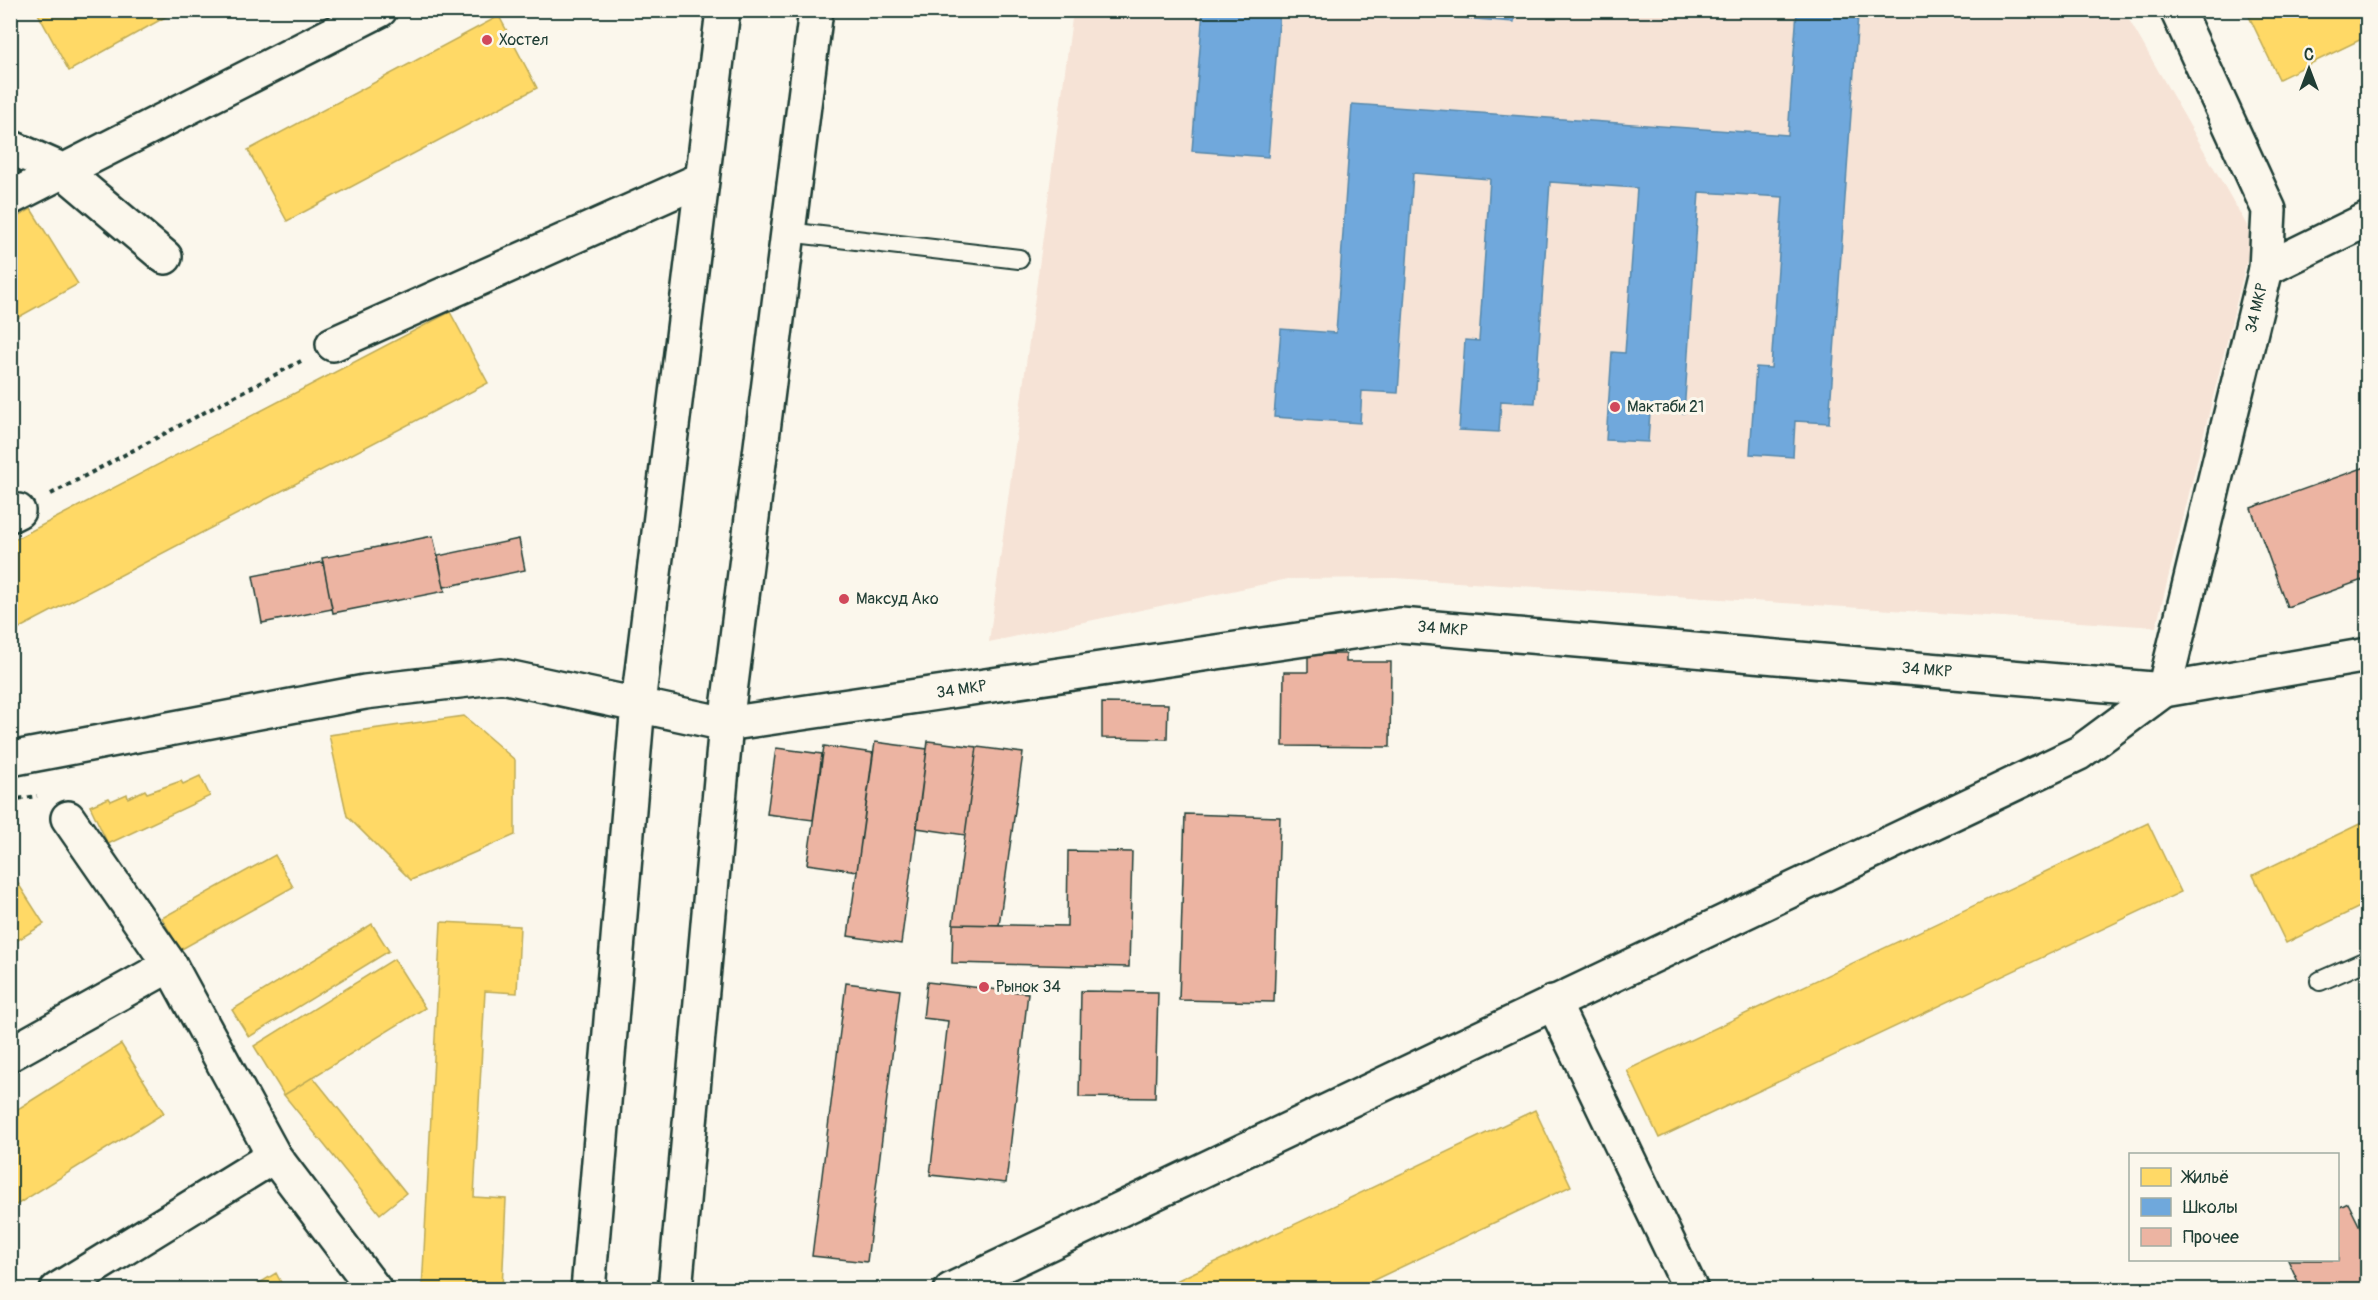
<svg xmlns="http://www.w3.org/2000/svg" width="2378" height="1300" viewBox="0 0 2378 1300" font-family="Pangolin,sans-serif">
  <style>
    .built { fill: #f6e3d6 }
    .homes { fill: #ffd966; stroke: #bcaa57; stroke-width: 1.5 }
    .schools { fill: #6fa8dc; stroke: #5788aa; stroke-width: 1.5 }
    .building { fill: #ecb4a2; stroke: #1f3d34; stroke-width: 1.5 }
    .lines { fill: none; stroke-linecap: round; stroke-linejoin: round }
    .lane-casing { stroke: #1f3d34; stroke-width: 22 }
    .street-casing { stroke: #1f3d34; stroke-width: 38 }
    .secondary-casing { stroke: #1f3d34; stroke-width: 38 }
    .path { stroke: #1f3d34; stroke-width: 4; stroke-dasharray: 4.5 4.5; stroke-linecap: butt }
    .lane { stroke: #fbf7ec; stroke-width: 18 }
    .street { stroke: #fbf7ec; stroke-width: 33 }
    .secondary { stroke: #fbf7ec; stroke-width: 33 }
    .poi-dot { fill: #d1495b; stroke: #fbf7ec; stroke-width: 2 }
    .labels { text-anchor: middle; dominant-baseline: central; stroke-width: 6; stroke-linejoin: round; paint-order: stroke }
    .poi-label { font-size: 16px; fill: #1f3d34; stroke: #fbf7ec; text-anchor: start }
    .street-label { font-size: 16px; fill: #1f3d34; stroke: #fbf7ec }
  </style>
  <rect width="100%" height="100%" fill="#fbf7ec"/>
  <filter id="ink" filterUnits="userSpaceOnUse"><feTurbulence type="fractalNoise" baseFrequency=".0167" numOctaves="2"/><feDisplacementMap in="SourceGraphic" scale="12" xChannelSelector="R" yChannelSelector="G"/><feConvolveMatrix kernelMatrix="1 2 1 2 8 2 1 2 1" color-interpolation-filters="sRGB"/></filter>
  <g filter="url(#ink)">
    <path class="built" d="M1073 11H2124L2253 236 2156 627 1395 578 1288 579 989 642Z"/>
    <path class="homes" d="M36 10H178L69 71Z
      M2246 10H2368V36L2279 79Z
      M499 16 537 88 287 221 248 150Z
      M31 209 78 284 10 322V221Z
      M450 312 488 383 10 633V542Z
      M464 716 515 760V835L411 880 347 816 329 735Z
      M200 776 210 796 108 844 90 806 109 798 111 801 127 794 128 798 145 790 147 793 181 781 183 784Z
      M2368 820V903L2286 943 2253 875Z
      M2148 823 2181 892 1659 1138 1627 1070Z
      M275 855 293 887 180 950 162 918Z
      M10 871 44 924 10 945Z
      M441 922 520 926 517 993 485 991 474 1197 506 1199 502 1290H422Z
      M372 924 389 951 249 1037 232 1010Z
      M394 959 425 1008 284 1095 254 1046Z
      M121 1044 164 1113 10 1209V1114Z
      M313 1077 406 1193 380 1214 284 1095Z
      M1535 1110 1571 1186 1353 1290H1157Z
      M276 1273 285 1290H248Z"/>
    <path class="schools" d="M1203 10H1280L1268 157 1192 151Z
      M1353 10H1515L1514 22Z
      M1797 11 1858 15 1829 423 1795 421 1793 457 1750 454 1756 367 1771 368 1783 197 1699 192 1684 413 1650 411 1648 442 1606 440 1612 352 1625 353 1637 188 1550 182 1535 403 1501 401 1499 432 1459 430 1465 340 1479 341 1490 179 1413 173 1398 393 1362 391 1360 423 1274 417 1281 329 1336 333 1352 104 1788 135Z"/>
    <path class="building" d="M2368 466V578L2287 607 2251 508Z
      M433 536 445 591 333 613 322 558Z
      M519 539 525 570 444 587 438 556Z
      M323 562 332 609 262 623 253 576Z
      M1308 654H1346V662H1391L1390 747 1283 746 1284 672H1308Z
      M1102 703 1168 704 1167 739 1102 738Z
      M928 741 977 747 965 835 917 828Z
      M875 742 927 749 901 944 848 936Z
      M824 746 873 753 857 871 807 864Z
      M977 747 1023 753 999 925 953 924Z
      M776 748 822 754 813 820 767 814Z
      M1185 814 1280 817 1274 1002 1179 1000Z
      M1068 851 1132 852 1129 967 952 963 953 924 1067 926Z
      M927 982 1028 993 1006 1183 930 1175 948 1021 923 1018Z
      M846 983 900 990 867 1262 812 1256Z
      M1081 991 1158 992 1155 1098 1079 1097Z
      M2348 1203 2368 1243V1285L2359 1290H2302L2288 1260H2338V1208Z"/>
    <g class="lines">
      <defs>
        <path id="lane" d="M787 232 1019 259
          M2320 981 2368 960"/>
        <g id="street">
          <path d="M10 147 62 170 165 257"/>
          <path d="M10 198 380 10"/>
          <path d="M2266 269 2368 219"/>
          <path d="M333 344 702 179"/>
          <path d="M10 515 18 511"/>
          <path id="s1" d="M726 724 1400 625 2164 690 2368 655"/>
          <path d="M68 818 170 965 274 1156"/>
          <path d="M1553 1002 1691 1290"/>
          <path d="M10 1054 170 965"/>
          <path d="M57 1290 274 1156 375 1290"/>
          <path id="s2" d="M951 1290 2079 753 2164 690 2266 269 2269 210 2177 10"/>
        </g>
        <path id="secondary" d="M10 759 365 692 502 676 726 724
          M588 1290 638 704 723 10
          M675 1290 726 724 816 10"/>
      </defs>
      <use href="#lane" class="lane-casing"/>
      <use href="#street" class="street-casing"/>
      <use href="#secondary" class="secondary-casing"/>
      <path class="path" d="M51 494 301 361
        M10 800 37 796"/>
      <use href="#lane" class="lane"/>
      <use href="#street" class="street"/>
      <use href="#secondary" class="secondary"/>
    </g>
  </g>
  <g class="poi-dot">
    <circle cx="487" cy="40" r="6"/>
    <circle cx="1615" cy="407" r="6"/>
    <circle cx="844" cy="599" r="6"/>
    <circle cx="984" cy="987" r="6"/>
  </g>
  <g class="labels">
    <g class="poi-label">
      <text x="499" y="40">Хостел</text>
      <text x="1627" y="407">Мактаби 21</text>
      <text x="856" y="599">Максуд Ако</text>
      <text x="996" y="987">Рынок 34</text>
    </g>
    <g class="street-label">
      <text stroke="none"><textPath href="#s2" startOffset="1748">34 МКР</textPath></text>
      <text stroke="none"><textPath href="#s1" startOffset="724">34 МКР</textPath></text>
      <text stroke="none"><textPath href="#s1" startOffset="1210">34 МКР</textPath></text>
      <text stroke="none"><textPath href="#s1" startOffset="238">34 МКР</textPath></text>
    </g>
  </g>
  <rect width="2378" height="1300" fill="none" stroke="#fbf7ec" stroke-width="36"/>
  <rect x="18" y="18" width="2342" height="1264" fill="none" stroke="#1f3d34" stroke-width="2" filter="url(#ink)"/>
  <rect x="2129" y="1153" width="210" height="108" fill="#fbf7ec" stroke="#a3ada2" stroke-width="1.5"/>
  <rect x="2141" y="1168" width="30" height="18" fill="#ffd966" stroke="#a3ada2" stroke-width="1.5"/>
  <text x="2183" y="1183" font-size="18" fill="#1f3d34">Жильё</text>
  <rect x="2141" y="1198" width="30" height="18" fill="#6fa8dc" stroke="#a3ada2" stroke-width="1.5"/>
  <text x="2183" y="1213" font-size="18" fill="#1f3d34">Школы</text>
  <rect x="2141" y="1228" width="30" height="18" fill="#ecb4a2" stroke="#a3ada2" stroke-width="1.5"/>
  <text x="2183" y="1243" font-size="18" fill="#1f3d34">Прочее</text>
  <g transform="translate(2309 69)" stroke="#fbf7ec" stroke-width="4.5" paint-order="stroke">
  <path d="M0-4.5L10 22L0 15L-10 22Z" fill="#1f3d34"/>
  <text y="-9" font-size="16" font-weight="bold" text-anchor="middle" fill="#1f3d34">С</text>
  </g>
</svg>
